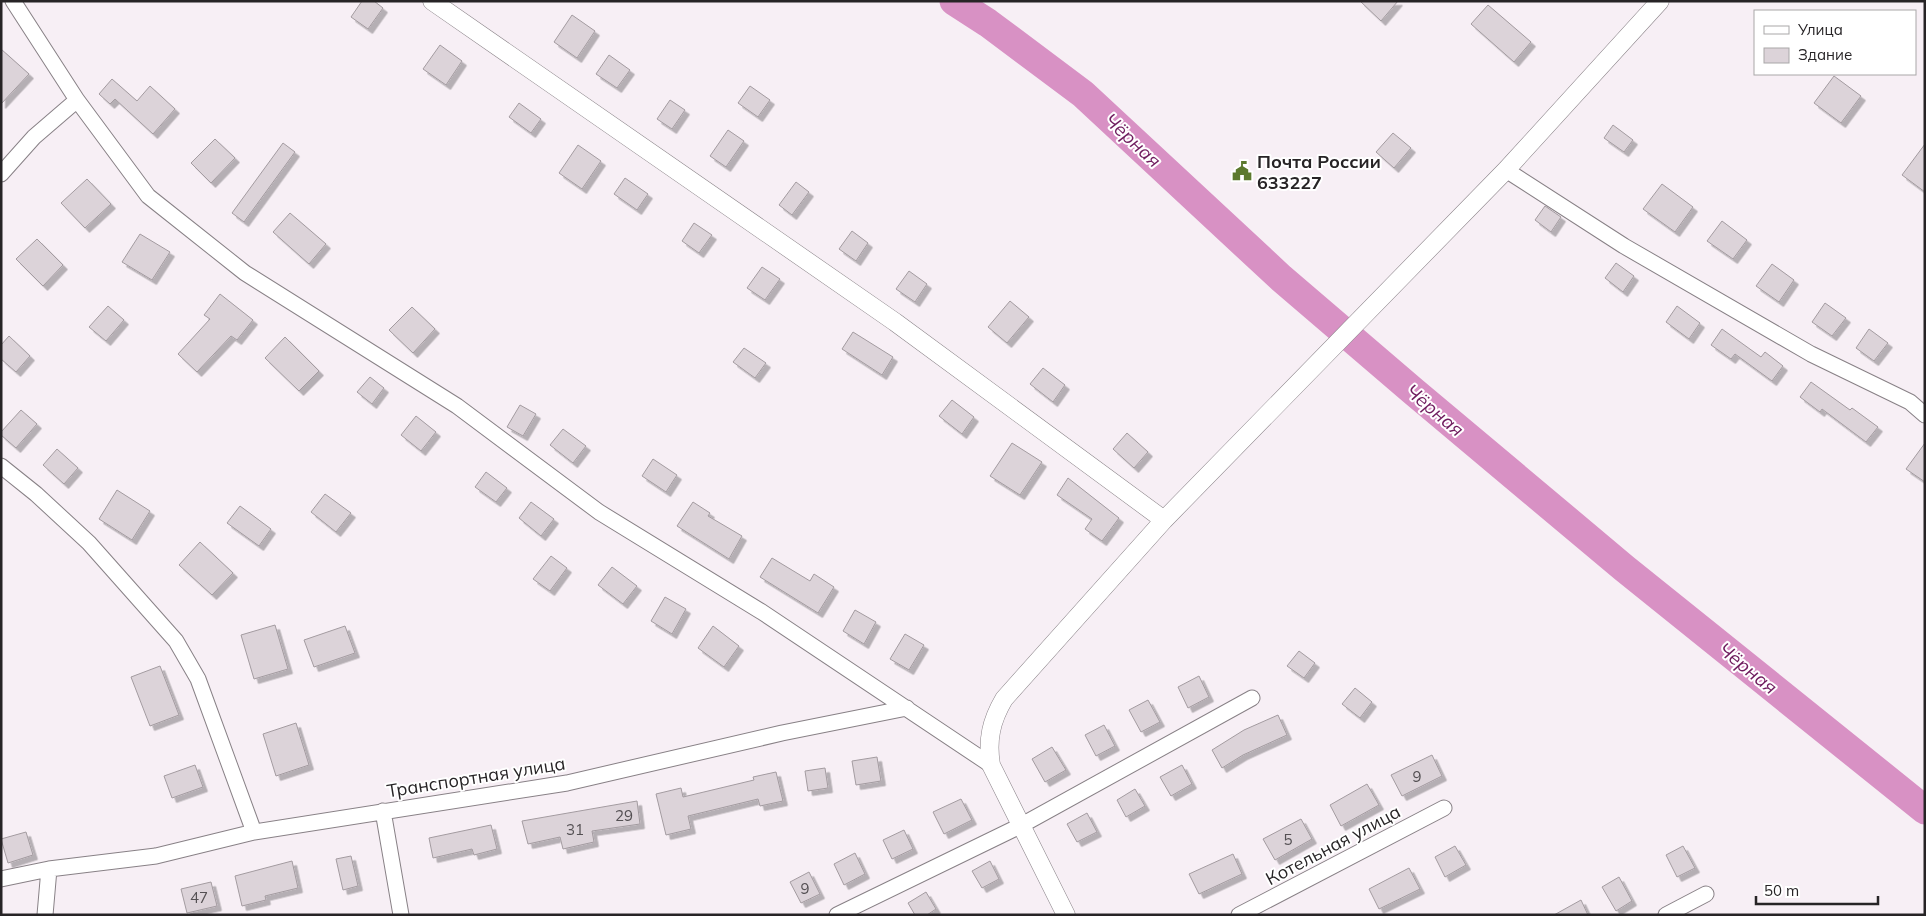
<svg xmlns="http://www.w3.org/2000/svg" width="1926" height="916" viewBox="0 0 1926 916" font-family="Mulish,sans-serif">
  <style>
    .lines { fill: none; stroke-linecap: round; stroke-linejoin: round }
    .river { stroke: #d891c4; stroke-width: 29 }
    .building { fill: #dcd3d9; stroke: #a39ba0; filter: url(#shadow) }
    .minor-casing { stroke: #888186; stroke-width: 17 }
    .tertiary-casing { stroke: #888186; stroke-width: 19 }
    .minor { stroke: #fff; stroke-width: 15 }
    .tertiary { stroke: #fff; stroke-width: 18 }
    .labels { text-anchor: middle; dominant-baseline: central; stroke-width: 4; stroke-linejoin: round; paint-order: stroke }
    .number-label { font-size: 15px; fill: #545053 }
    .poi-label { font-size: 18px; font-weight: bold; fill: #272426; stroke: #fff; text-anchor: start }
    .street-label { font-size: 18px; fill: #272426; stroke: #fff }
    .water-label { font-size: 19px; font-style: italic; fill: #6f1c5e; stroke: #fff }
  </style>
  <defs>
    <filter id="shadow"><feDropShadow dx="4.5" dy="4.5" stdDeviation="0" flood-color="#0004"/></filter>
  </defs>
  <rect width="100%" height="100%" fill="#f7eff5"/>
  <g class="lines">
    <path class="river" d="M954 1 988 23 1083 94 1281 278 1413 391 1624 568 1925 810"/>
  </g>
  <path class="building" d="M362 1H374L383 8 368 29 351 17Z
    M1360 1H1398L1381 21Z
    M1488 5 1531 42 1514 62 1471 24Z
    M572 15 595 31 577 58 554 42Z
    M440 45 462 61 446 85 423 69Z
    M1 49 29 74 1 104Z
    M609 55 630 70 617 88 596 74Z
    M1834 76 1861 96 1841 123 1814 103Z
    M112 79 137 101 150 86 175 109 153 134 115 99 110 104 99 94Z
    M750 86 770 100 758 117 738 103Z
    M670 100 685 110 672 129 657 119Z
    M519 103 541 119 531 133 509 117Z
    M1613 125 1633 140 1624 152 1604 138Z
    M728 130 744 141 726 167 710 156Z
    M1393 133 1411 148 1394 168 1376 152Z
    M215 139 235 158 211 183 191 163Z
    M283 143 295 152 244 222 232 213Z
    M1925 144V192L1902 175Z
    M578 145 601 161 582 189 559 173Z
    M625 178 648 194 637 210 614 194Z
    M87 179 111 204 85 228 61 203Z
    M796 182 809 192 792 215 779 205Z
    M1662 184 1693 207 1675 232 1643 209Z
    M1545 206 1561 217 1551 232 1535 220Z
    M290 213 326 244 309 264 273 232Z
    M1722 221 1747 240 1733 259 1707 241Z
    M694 223 712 235 699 253 682 241Z
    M852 231 868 243 856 261 839 249Z
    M140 234 170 252 152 280 122 262Z
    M37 239 63 265 43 286 16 259Z
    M1616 263 1634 276 1623 292 1605 278Z
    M1772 264 1794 280 1779 302 1756 286Z
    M762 267 780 279 765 300 747 288Z
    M909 271 927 284 915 302 896 289Z
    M220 294 253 320 237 340 231 336 197 372 178 354 210 319 204 315Z
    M1010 301 1029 317 1007 343 988 327Z
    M1825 303 1846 318 1832 336 1812 322Z
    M108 306 124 320 106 341 89 327Z
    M1677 306 1700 323 1689 339 1666 322Z
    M412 307 435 329 413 353 389 330Z
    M1722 329 1761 357 1765 352 1783 366 1772 381 1735 354 1731 359 1711 345Z
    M1869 329 1888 343 1874 361 1856 348Z
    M853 332 893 357 882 375 842 349Z
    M9 336 30 356 16 372 1 359V345Z
    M285 337 319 371 299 391 265 358Z
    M744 348 766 363 755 378 733 362Z
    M1043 368 1065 385 1053 402 1030 384Z
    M370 377 384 388 372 404 357 392Z
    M1811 382 1850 410 1852 408 1878 427 1866 442 1822 409 1820 412 1800 397Z
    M952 400 974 417 962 434 939 416Z
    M520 405 536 414 523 436 507 427Z
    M21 410 37 424 16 448 1 435V432Z
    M416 416 436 432 421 451 401 435Z
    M563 429 586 446 573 463 550 445Z
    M1127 433 1148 452 1134 468 1113 449Z
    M1012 443 1042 462 1020 495 990 476Z
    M1925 443V482L1906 469Z
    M57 449 78 468 64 484 43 465Z
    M653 459 677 475 666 492 642 476Z
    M486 472 507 488 496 502 475 487Z
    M1068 478 1119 518 1102 541 1085 529 1092 519 1057 495Z
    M117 490 150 511 132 540 99 519Z
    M325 494 351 513 336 532 311 512Z
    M531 502 554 519 541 536 519 518Z
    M693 502 710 513 708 516 742 536 729 559 677 526Z
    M240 506 271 529 259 546 227 523Z
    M200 542 233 573 212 595 179 565Z
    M551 556 567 568 550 591 533 579Z
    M772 558 810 581 814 574 834 587 818 613 760 577Z
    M612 567 637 586 623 604 598 585Z
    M665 597 686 609 672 634 651 621Z
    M855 610 876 622 864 644 843 631Z
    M275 625 288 669 254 679 241 635Z
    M345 626 355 653 314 667 304 640Z
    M713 626 739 646 724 667 698 648Z
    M905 634 924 645 909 670 890 659Z
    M1299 651 1315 663 1304 678 1287 666Z
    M160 666 179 715 150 726 131 677Z
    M1199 676 1209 697 1188 708 1178 687Z
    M1355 688 1372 702 1360 718 1342 704Z
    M1148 700 1160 722 1141 732 1129 710Z
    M1278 715 1287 735 1243 755 1222 768 1212 750 1244 730Z
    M296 723 309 765 276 776 263 734Z
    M1104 725 1115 746 1096 756 1085 735Z
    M1052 747 1066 770 1045 782 1032 759Z
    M1432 755 1442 776 1402 796 1391 775Z
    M877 757 881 781 856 785 852 761Z
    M195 765 203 787 172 798 164 776Z
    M1182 765 1192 784 1171 796 1160 777Z
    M825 768 828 788 808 791 805 771Z
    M776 772 783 801 760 806 758 799 688 816 691 829 666 835 656 794 681 788 683 797 754 780 753 777Z
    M1367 784 1379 805 1341 826 1330 805Z
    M1135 789 1145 806 1126 817 1117 800Z
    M961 799 972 820 944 834 933 812Z
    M637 801 640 824 592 831 594 842 563 849 560 837 528 844 522 821Z
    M1087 813 1097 832 1077 842 1067 824Z
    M1301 819 1312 839 1275 860 1263 839Z
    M491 825 497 849 474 855 472 849 433 858 429 838Z
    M904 830 913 849 892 859 883 840Z
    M26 832 33 855 8 863 1 839Z
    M1455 846 1466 865 1445 877 1435 857Z
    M1683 846 1695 868 1677 877 1666 855Z
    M855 853 865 874 844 885 834 864Z
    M1233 854 1242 874 1199 894 1189 874Z
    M351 856 358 886 343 890 336 859Z
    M292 861 298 888 265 896 266 900 242 906 235 876Z
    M990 861 999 879 982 888 972 871Z
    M1409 868 1420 889 1379 909 1369 889Z
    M809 872 820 894 801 903 790 882Z
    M1619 877 1632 901 1616 911 1602 887Z
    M211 882 217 906 187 913 181 889Z
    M926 892 936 909 927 915H915L908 903Z
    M1581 900 1588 915H1554Z"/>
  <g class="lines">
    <defs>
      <path id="minor" d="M13 1 77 100 148 196 245 273 457 406 599 512 762 612 991 765
        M1506 170 1624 246 1811 354 1910 402 1925 415
        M1 174 34 137 77 100
        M1 466 36 494 89 543 176 641 198 679 254 832
        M383 811 401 915
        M1 879 49 869 156 856 254 832 567 783 782 733 907 708
        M45 915 49 869
        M837 915 1020 826 1252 698
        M1239 915 1444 808
        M1666 915 1706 894"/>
      <path id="tertiary" d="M432 1 895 322 1164 520
        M1066 915 991 765C987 740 991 721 1004 699L1164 520 1506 170 1660 1"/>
    </defs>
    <use href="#minor" class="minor-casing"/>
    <use href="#tertiary" class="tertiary-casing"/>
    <use href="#minor" class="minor"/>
    <use href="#tertiary" class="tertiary"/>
  </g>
  <defs>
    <symbol id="civic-bare" viewBox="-9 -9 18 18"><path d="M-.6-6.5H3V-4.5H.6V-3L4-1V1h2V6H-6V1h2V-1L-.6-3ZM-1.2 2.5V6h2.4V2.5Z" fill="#5c792e" stroke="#fff" stroke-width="2.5" paint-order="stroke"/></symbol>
  </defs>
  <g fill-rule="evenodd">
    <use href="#civic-bare" x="1228" y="157" width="28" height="28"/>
  </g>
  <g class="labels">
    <g class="number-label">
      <text x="1417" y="776">9</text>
      <text x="624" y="815">29</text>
      <text x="575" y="829">31</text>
      <text x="1288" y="839">5</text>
      <text x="805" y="888">9</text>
      <text x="199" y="897">47</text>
    </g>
    <g class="poi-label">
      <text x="1257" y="161">Почта России<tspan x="1257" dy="21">633227</tspan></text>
    </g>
    <g class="street-label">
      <text transform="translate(476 777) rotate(-9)">Транспортная улица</text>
      <text transform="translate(1333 845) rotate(-28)">Котельная улица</text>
    </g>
    <g class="water-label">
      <text transform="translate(1133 140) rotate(43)">Чёрная</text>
      <text transform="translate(1435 410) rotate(40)">Чёрная</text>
      <text transform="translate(1748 668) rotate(39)">Чёрная</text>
    </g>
  </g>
  <rect width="1926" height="916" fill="none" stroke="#272426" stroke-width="5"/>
  <rect x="1754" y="10" width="162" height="65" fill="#ffffff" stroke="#a9a7a8"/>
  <rect x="1764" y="26" width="25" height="8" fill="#ffffff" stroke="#a9a7a8"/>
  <text x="1798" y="35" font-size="15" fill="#272426">Улица</text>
  <rect x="1764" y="48" width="25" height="15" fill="#dcd3d9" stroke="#a9a7a8"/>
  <text x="1798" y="60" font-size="15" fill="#272426">Здание</text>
  <path d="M1756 896v8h122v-8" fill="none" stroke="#272426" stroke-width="2.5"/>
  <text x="1764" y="896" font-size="15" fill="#272426" stroke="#ffffff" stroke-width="4" paint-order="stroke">50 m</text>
</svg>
